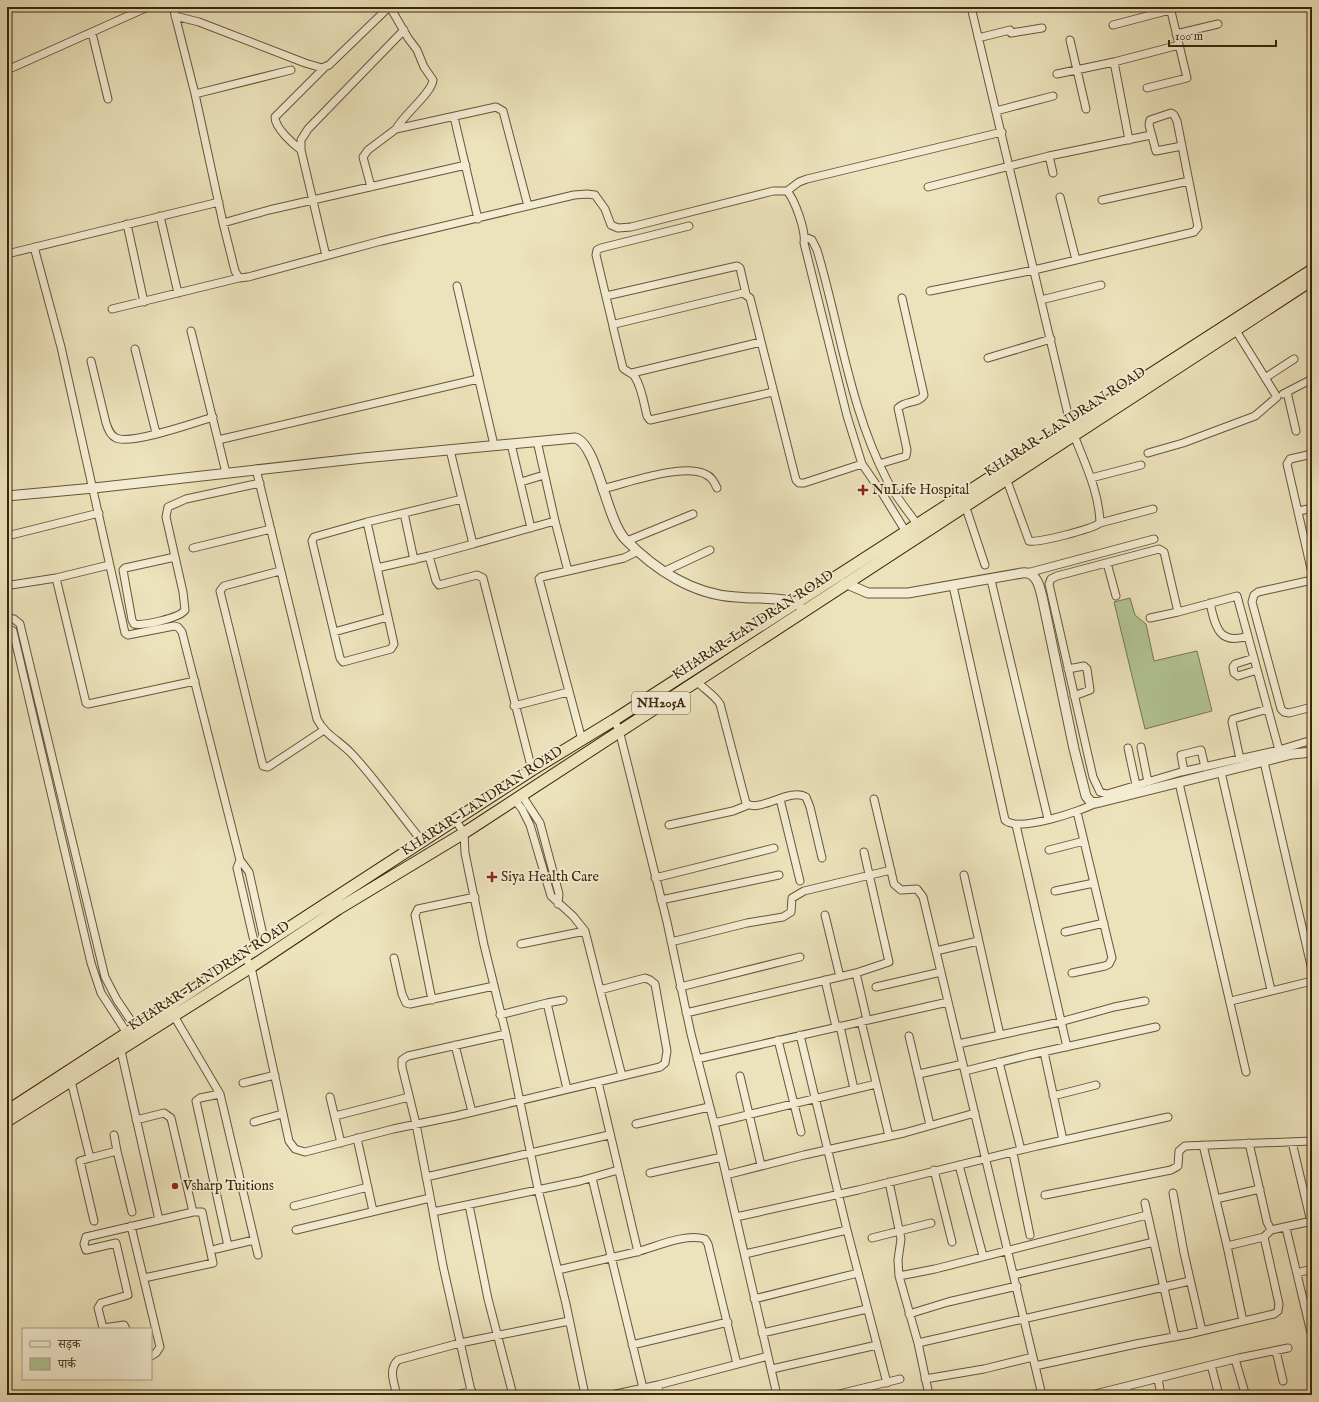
<svg xmlns="http://www.w3.org/2000/svg" width="1319" height="1402" viewBox="0 0 1319 1402" font-family="'IM FELL English','Noto Serif Devanagari',serif">
  <style>
    .green { fill: #b2c495; stroke: #777550 }
    .lines { fill: none; stroke-linecap: round; stroke-linejoin: round }
    .minor-casing { stroke: #685537; stroke-width: 9 }
    .tertiary-casing { stroke: #685537; stroke-width: 11 }
    .trunk-casing { stroke: #3c260b; stroke-width: 13 }
    .minor { stroke: #f3ecd3; stroke-width: 7 }
    .tertiary { stroke: #f3ecd3; stroke-width: 9 }
    .trunk { stroke: #ece2bb; stroke-width: 11 }
    .poi-dot { fill: #8f2418; stroke: #f3ecd3; stroke-width: 1.5 }
    .labels { text-anchor: middle; dominant-baseline: central; stroke-width: 3.5; stroke-linejoin: round; paint-order: stroke }
    .shield { fill: #f3ecd3; stroke: #736147; stroke-width: 1 }
    .shield-label { font-size: 13px; font-weight: bold; fill: #3c260b }
    .street-label { font-size: 14px; fill: #3c260b; stroke: #f3ecd3 }
    .poi-label { font-size: 14px; fill: #3c260b; stroke: #f3ecd3; text-anchor: start }
  </style>
  <rect width="100%" height="100%" fill="#ece2bb"/>
  <filter id="stains"><feTurbulence type="fractalNoise" baseFrequency=".005" numOctaves="4"/><feColorMatrix values="0 0 0 0 .2 0 0 0 0 .09 0 0 0 0 .02 0 0 0 .5 -.17"/></filter>
  <radialGradient id="worn" r=".72"><stop offset=".6" stop-color="#630" stop-opacity="0"/><stop offset="1" stop-color="#630" stop-opacity=".3"/></radialGradient>
  <path class="green" d="M1130 598 1135 615 1146 624 1154 661 1197 651 1212 711 1145 729 1114 602Z"/>
  <g class="lines">
    <defs>
      <path id="minor" d="M173 7 195 94 223 223 235 271 239 278 248 277 381 241 574 195 587 194 595 195 605 209 611 225 618 228 631 227 773 191H787C795 200 806 231 804 243L847 416 862 464 882 493 906 532
        M390 7 408 38 417 50 424 67 433 80C432 93 404 114 396 129
        M971 7 1071 427C1082 458 1099 489 1100 523 1092 529 1039 543 1029 541L1006 478
        M175 16 199 22 305 63 322 68 329 65 389 7
        M1113 25 1170 10
        M92 33 108 99
        M1176 34 1218 24
        M978 38 1010 30 1011 33 1042 28
        M1070 40 1086 109
        M1114 62 1129 140
        M7 70 148 7
        M1057 74 1114 62 1179 45
        M1147 88 1187 78 1170 7
        M195 94 291 70
        M996 111 1053 96
        M454 117 478 219
        M301 150C293 144 275 128 275 117L324 68
        M1049 156 1053 173
        M371 187 363 157 368 150 396 129 496 107 503 111 528 206
        M928 187 1049 156 1151 135
        M787 191 799 182 807 179 1002 132
        M1060 197 1076 260
        M1102 200 1189 181
        M160 216 178 293
        M223 223 269 210 466 165
        M127 224 144 302
        M805 237 812 240 817 250C840 327 850 410 888 482 896 497 907 510 917 524
        M34 247 61 347 125 633 128 635 174 626 178 627 182 632 240 860 249 872 265 944
        M7 254 219 202
        M326 256 301 150V140L308 129 404 30
        M457 286 494 445
        M930 291 1034 270 1194 232 1198 227 1177 121 1174 115 1171 113 1150 120 1149 125 1156 151 1182 146
        M606 296 737 266 740 268 746 294
        M1041 300 1101 285
        M112 309 239 278
        M613 326 596 255 597 250 601 248 689 226
        M191 331 218 440
        M135 349 156 433
        M988 358 1051 339
        M91 361 106 423C108 429 110 435 116 438 131 445 194 423 213 417
        M632 373 761 342
        M1265 378 1294 359
        M773 392 650 420 647 416C644 404 642 388 635 377 632 372 626 372 623 368L613 327 615 324 743 293 750 298 796 480 799 483H804L862 464
        M1287 392 1296 431
        M1283 394 1312 379
        M511 444 531 528
        M450 450 473 544 429 556 436 581 439 585 477 575 483 578 532 770
        M1148 453 1183 443 1255 416 1277 397 1235 329
        M1312 454 1290 459 1287 464 1312 573
        M879 464 906 456 907 450 898 408C905 400 919 404 924 395L902 298
        M256 469 317 719C325 735 340 741 352 754 377 781 398 812 422 841
        M226 473 218 440 478 379
        M1091 478 1141 465
        M521 482 544 475
        M602 489C628 483 682 463 705 474 712 477 714 482 717 488
        M965 505 985 565
        M1299 511 1312 508
        M404 513 414 560
        M555 521 568 571 541 577 539 579 582 740
        M367 522 314 537 312 541 340 658 343 662 391 649 394 644 367 522 462 499
        M1100 523 1153 509
        M7 536 99 513
        M627 541 693 514
        M473 544 555 521 537 441
        M193 548 271 529
        M175 557 125 568 123 570 132 620 134 624C143 626 180 618 185 610L183 592 166 517 168 507 186 499 260 483
        M1107 563 1116 596
        M377 568 429 556
        M280 571 224 586 220 591 263 766 268 767 324 730
        M568 571 624 558 638 551
        M665 571 710 550
        M1027 573 1154 539
        M56 578 86 703 88 704 195 681
        M991 580 1048 819
        M1312 580 1258 592 1254 595 1252 602 1281 709 1284 712 1289 713 1312 707
        M7 584 11 585 56 578 109 565
        M953 586 1005 820C1018 833 1081 811 1096 803
        M1210 603C1215 626 1219 646 1248 636
        M7 618 14 619 20 624 105 977 117 1000 136 1028
        M1150 618 1178 612
        M7 628 13 631 91 963 101 993 127 1033
        M334 632 388 617
        M1254 658 1235 664 1233 667 1234 673 1238 676 1257 670
        M1068 669 1084 666 1087 669 1090 690 1074 696
        M696 680C703 689 714 694 720 704L746 803C758 814 790 787 806 797L810 807 822 858
        M514 706 568 692
        M614 720 619 730 667 922 691 1034 714 1123 777 1395
        M1141 747 1148 782
        M1128 748 1136 785
        M1279 750 1237 596 1178 612 1164 552 1159 549 1057 576 1051 579 1049 584 1093 777 1100 792 1107 794 1181 772 1279 750 1312 740
        M1240 759 1232 722 1233 719 1268 709
        M1264 762 1312 970
        M1184 771 1181 755 1201 750 1205 767
        M1221 772 1271 990
        M1179 783 1246 1072
        M521 794 540 823 559 894 558 904
        M514 799 522 809 530 825 551 896 573 916 585 931 622 1076
        M780 799 800 881
        M874 799 894 884 901 890 917 889 923 897 1042 1395
        M456 821 464 833 465 853 484 945 506 1034 538 1189 566 1304 585 1395
        M669 825 733 811 748 805
        M1016 825 1067 1047
        M1049 850 1084 841
        M240 860 237 868 256 950
        M964 875 1000 1035
        M655 878 774 848
        M1055 891 1094 883
        M661 900 779 875
        M825 915 840 977
        M1065 932 1104 923
        M671 942 747 923 783 917 791 912 792 898 804 891 891 870
        M521 944 585 931
        M936 951 978 941
        M245 956 251 967 289 1141 295 1149 305 1152 393 1129 456 1116 660 1067 665 1063 667 1051 655 984 650 980 645 978 600 990
        M394 958 402 994 406 1003 410 1004 494 986
        M856 973 867 1020
        M1072 973 1105 966 1109 964 1112 958 1077 812
        M825 980 836 1027
        M680 987 800 957
        M876 987 941 972
        M432 1000 415 915 418 909 475 897
        M1231 1001 1312 981
        M547 1003 563 1000
        M686 1013 856 973 889 962 864 852
        M500 1015 547 1003 567 1089
        M174 1016 220 1094 258 1255
        M861 1021 889 1136
        M840 1026 854 1089
        M506 1034 408 1056 402 1060V1067L416 1124 433 1212 580 1181 618 1170
        M800 1035 847 1230 887 1383
        M909 1036 930 1125
        M778 1040 801 1132
        M958 1044 1060 1022 1114 1007 1145 1001
        M455 1045 472 1112
        M121 1051 159 1220 86 1237 84 1244 86 1250 116 1243 128 1295 101 1303 98 1308 103 1328 124 1325 126 1329
        M1044 1052 1063 1140
        M697 1059 948 1002
        M999 1062 1021 1150
        M965 1071 1029 1055 1156 1027
        M919 1074 963 1064
        M740 1076 761 1165
        M71 1081 90 1158 117 1151 132 1212
        M598 1082 638 1252
        M243 1083 275 1075
        M220 1094 200 1098 196 1101 228 1246
        M1053 1096 1096 1085
        M330 1097 341 1143
        M335 1116 409 1097
        M136 1120 164 1113 171 1118 193 1212 159 1220
        M254 1122 282 1114
        M714 1123 876 1084
        M636 1124 709 1107
        M114 1135 117 1151
        M357 1138 373 1211
        M1292 1142 1311 1222
        M1249 1143 1267 1222 1271 1230
        M1203 1145 1227 1246 1264 1237 1271 1230
        M1013 1153 1030 1235
        M90 1158 80 1161 94 1221
        M959 1165 983 1256
        M934 1170 952 1242
        M650 1173 722 1157
        M726 1175 804 1155 904 1133 975 1113
        M426 1177 609 1135
        M592 1178 643 1388
        M889 1182 901 1239 898 1260 899 1276 918 1343 929 1395
        M1173 1193 1184 1253 1202 1331
        M1045 1195 1171 1170 1178 1166 1179 1151 1185 1146 1312 1141
        M1216 1199 1260 1189
        M1145 1203 1175 1337
        M469 1205 488 1299 513 1395
        M294 1206 368 1187
        M433 1212 443 1266 472 1395
        M736 1217 858 1190 1037 1146 1168 1117
        M131 1226 160 1347 156 1353 151 1356
        M1286 1228 1312 1337
        M296 1230 430 1198
        M1271 1230 1312 1221
        M872 1238 931 1223
        M1227 1246 1243 1321
        M216 1249 254 1240
        M745 1254 847 1230
        M558 1270C584 1264 610 1258 636 1252 656 1247 684 1233 705 1239L708 1244 737 1364
        M1297 1273 1312 1269
        M1014 1275 1154 1242
        M899 1276 935 1269 1147 1215
        M144 1278 213 1263 202 1212H193
        M754 1299 858 1273
        M909 1314 948 1302 1017 1286
        M762 1333 867 1309
        M918 1343 1190 1281
        M632 1345 728 1322
        M1276 1351 1283 1381
        M1235 1359 1245 1393
        M1211 1365 1219 1395
        M1035 1366 1136 1344 1189 1334 1274 1314 1278 1311 1279 1304 1264 1237
        M772 1369 877 1345
        M925 1379 984 1369 1033 1357
        M1158 1379 1161 1395
        M658 1385 659 1395
        M1126 1387 1128 1395
        M397 1395C394 1383 388 1369 398 1360L460 1343 569 1321
        M456 1395 472 1391
        M611 1395 658 1385 768 1356
        M835 1395 900 1379
        M1091 1395 1239 1358 1288 1348"/>
      <path id="tertiary" d="M7 496 94 488 363 458 575 438C597 443 606 519 625 539 655 570 694 595 736 597 757 599 777 597 797 602L799 605
        M845 583 868 593H908L1022 573C1038 571 1040 589 1043 601L1074 749 1086 796 1090 801 1096 803 1292 754 1312 752"/>
      <path id="trunk" d="M7 1111 532 770 614 720 1312 270
        M7 1121 251 967 338 909 464 833 1312 280"/>
    </defs>
    <use href="#minor" class="minor-casing"/>
    <use href="#tertiary" class="tertiary-casing"/>
    <use href="#trunk" class="trunk-casing"/>
    <use href="#minor" class="minor"/>
    <use href="#tertiary" class="tertiary"/>
    <use href="#trunk" class="trunk"/>
  </g>
  <g class="poi-dot">
    <path d="M861 484h4v4h4v4h-4v4h-4v-4h-4v-4h4z"/>
    <path d="M490 871h4v4h4v4h-4v4h-4v-4h-4v-4h4z"/>
    <circle cx="175" cy="1186" r="4"/>
  </g>
  <g class="labels">
    <rect class="shield" x="632" y="692" width="58" height="22" rx="3"/>
    <g class="shield-label">
      <text x="661" y="703">NH205A</text>
    </g>
    <g class="street-label">
      <text transform="translate(1065 422) rotate(-33)">KHARAR-LANDRAN ROAD</text>
      <text transform="translate(753 625) rotate(-33)">KHARAR-LANDRAN ROAD</text>
      <text transform="translate(482 801) rotate(-33)">KHARAR-LANDRAN ROAD</text>
      <text transform="translate(209 976) rotate(-33)">KHARAR-LANDRAN ROAD</text>
    </g>
    <g class="poi-label">
      <text x="872" y="490">NuLife Hospital</text>
      <text x="501" y="877">Siya Health Care</text>
      <text x="183" y="1186">Vsharp Tuitions</text>
    </g>
  </g>
  <rect width="1319" height="1402" fill="none" stroke="#ece2bb" stroke-width="24"/>
  <rect x="8" y="8" width="1303" height="1386" fill="none" stroke="#3c260b" stroke-width="2"/>
  <rect x="12" y="12" width="1295" height="1378" fill="none" stroke="#3c260b"/>
  <rect x="22" y="1328" width="130" height="52" fill="#f3ecd3" stroke="#aa9d83"/>
  <rect x="30" y="1341" width="20" height="6" fill="#f3ecd3" stroke="#aa9d83"/>
  <text x="58" y="1348" font-size="12" fill="#3c260b">सड़क</text>
  <rect x="30" y="1358" width="20" height="12" fill="#b2c495" stroke="#aa9d83"/>
  <text x="58" y="1368" font-size="12" fill="#3c260b">पार्क</text>
  <path d="M1169 40v6h107v-6" fill="none" stroke="#3c260b" stroke-width="2"/>
  <text x="1175" y="40" font-size="12" fill="#3c260b" stroke="#f3ecd3" stroke-width="3" paint-order="stroke">100 m</text>
  <rect width="100%" height="100%" filter="url(#stains)"/>
  <rect width="100%" height="100%" fill="url(#worn)"/>
</svg>
